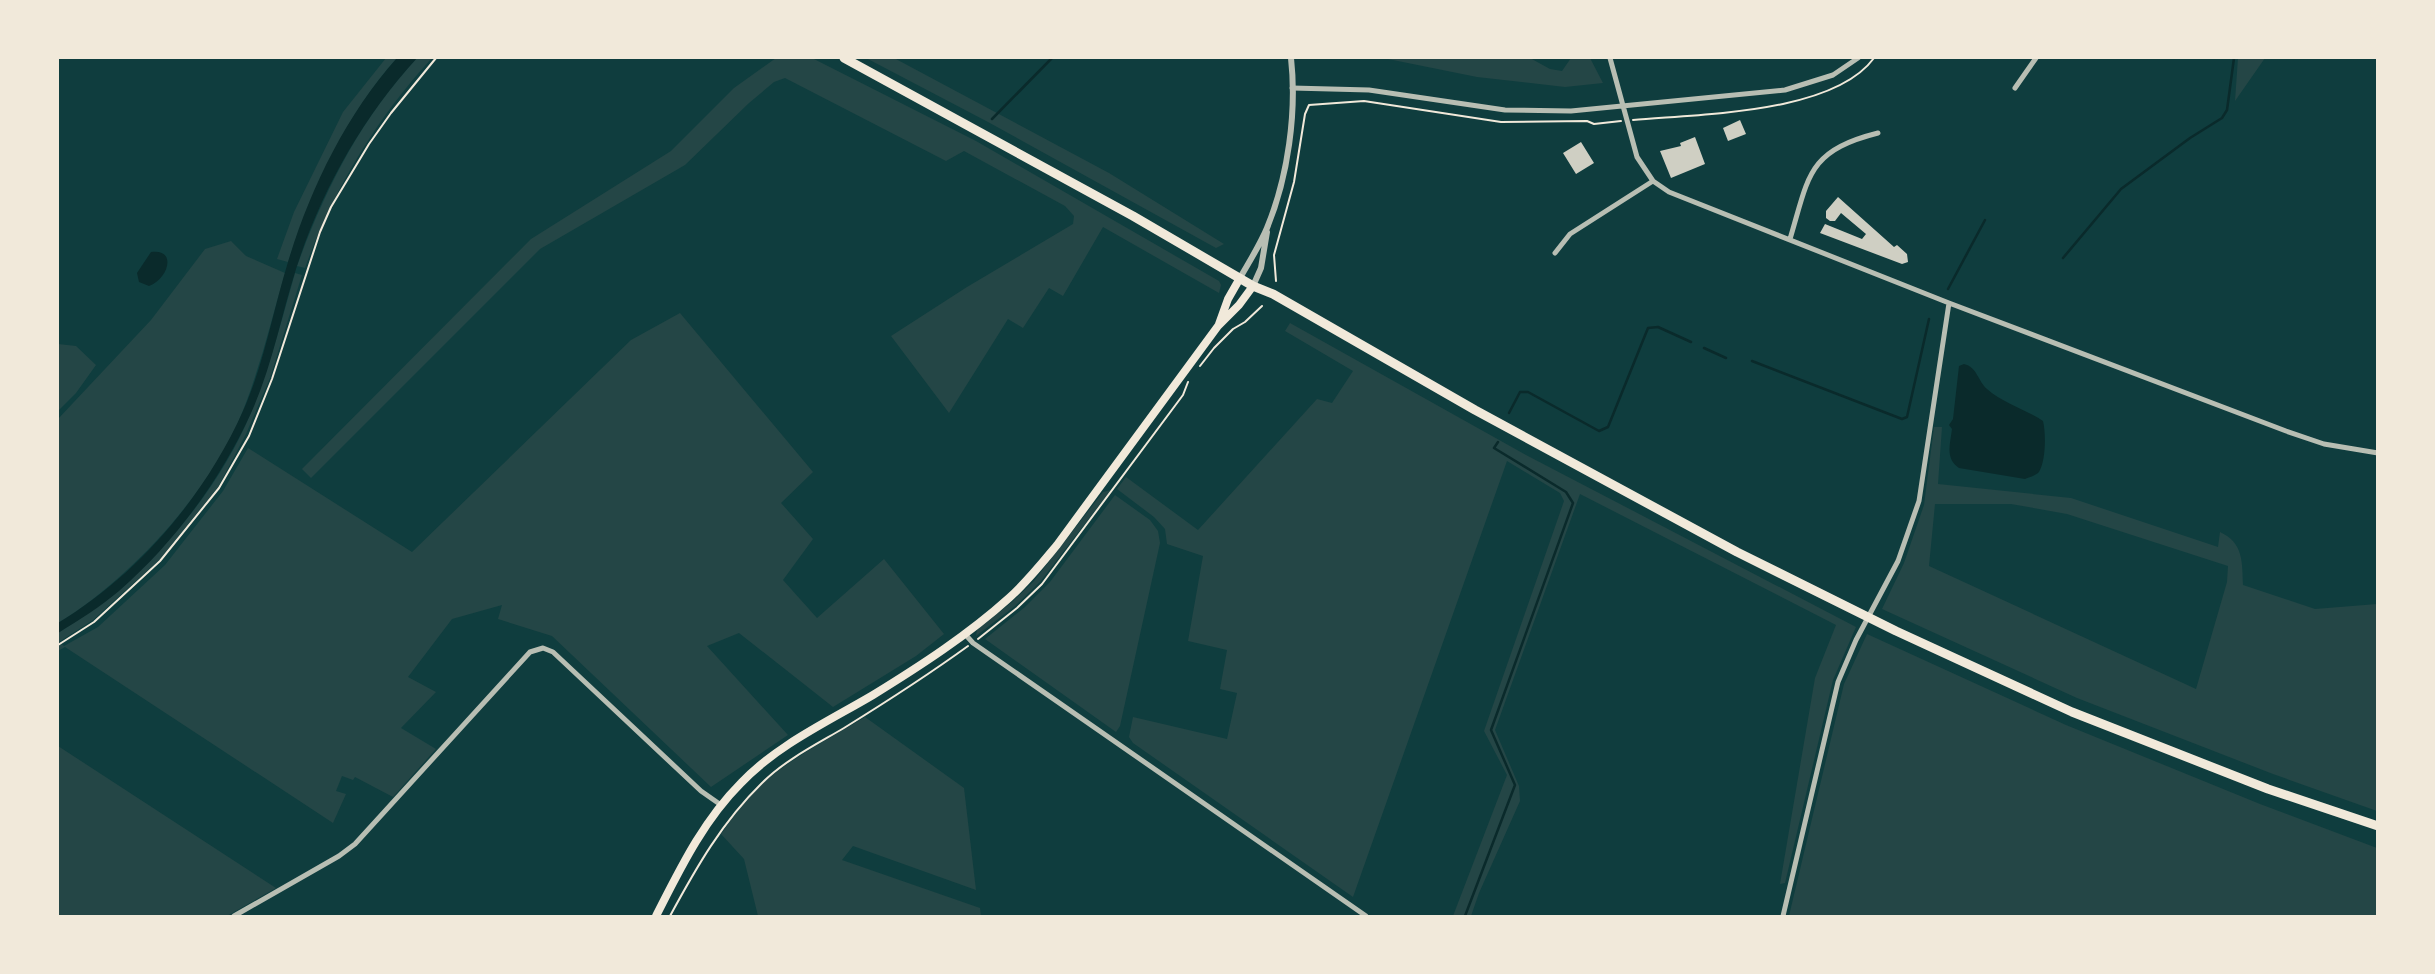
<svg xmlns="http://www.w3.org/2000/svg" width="2435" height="974" viewBox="0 0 2435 974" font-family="Quicksand,sans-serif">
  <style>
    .green { fill: #244646; fill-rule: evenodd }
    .water { fill: #0a2a2b }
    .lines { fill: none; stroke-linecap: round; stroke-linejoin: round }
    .stream { stroke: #0a2a2b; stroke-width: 2.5 }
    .building { fill: #cfcfc3 }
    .path { stroke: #f1e9da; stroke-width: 2 }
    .minor { stroke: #b8beb3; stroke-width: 5 }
    .tertiary { stroke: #b8beb3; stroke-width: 6 }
    .secondary { stroke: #f1e9da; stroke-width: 8 }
    .primary { stroke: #f1e9da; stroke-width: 9 }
  </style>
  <rect width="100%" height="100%" fill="#0f3d3e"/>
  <path class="green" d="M386 58H397C345 116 313 188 288 262L277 259 294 212 343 112Z
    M417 58H432C376 119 333 190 305 268L297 266C326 187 360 120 417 58Z
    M776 58H812L976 141 1219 281 1221 285 1219 293 1103 227 1063 296 1049 288 1023 328 1008 319 949 413 891 336 967 287 1073 224 1074 216 1065 206 964 151 946 161 785 78 774 82 749 103 685 165 540 249 311 478 302 469 531 239 671 151 734 88Z
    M866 58H894L1109 173 1224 244 1216 248 988 122Z
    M1383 58H1530L1550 69 1562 71 1571 58H1590L1603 83 1565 87 1477 77Z
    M2238 58H2265L2235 101Z
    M231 241 246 256 285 273C272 318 261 364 244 408 214 488 130 580 58 623V419L151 320 205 249Z
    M295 273 302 275 270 378 246 434 218 487 159 560 93 620 59 642 64 646 98 627 165 565 223 491 248 448 412 552 631 340 680 313 813 472 781 503 813 539 783 580 817 618 884 559 944 634 916 656 833 707 739 633 707 646 788 735 711 787 552 636 498 619 502 605 452 619 408 677 436 692 401 728 436 749 393 797 355 777 353 780 342 776 336 791 346 794 333 823 65 647 58 651V633C139 583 216 500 252 410 270 366 282 319 295 273Z
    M1290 323 1526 455 1856 627 1833 680 1785 883 1780 884 1815 678 1836 625 1580 494 1495 730 1519 786 1520 801 1479 893 1471 916H1453L1507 775 1484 731 1564 501 1560 493 1507 461 1353 897 1133 743 1129 737 1133 717 1227 739 1237 693 1220 689 1227 650 1188 641 1203 556 1167 544 1165 529 1154 517 1117 489 1126 477 1198 530 1317 399 1332 403 1353 371 1285 331Z
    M58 344 76 346 96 365 76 393 58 411Z
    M1934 427H1942L1938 484 2071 498 2218 547 2220 532C2244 543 2242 563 2243 585L2315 609 2377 604V811L2273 774 2077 698 1882 609 1904 563 1924 505ZM1935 504H2011L2067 514 2228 566 2227 582 2196 689 1929 566Z
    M1111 490 1040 582 1015 606 976 636 977 630 1012 602 1034 581 1103 492Z
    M1115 495 1150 520 1158 531 1160 543 1120 726 1116 732 985 639 1025 607 1050 582Z
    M1867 634 2066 725 2260 804 2377 848V916H1789L1844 684Z
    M865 717 964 788 976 890 853 846 842 860 980 908 981 916H758L744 859 721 834C734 815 748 796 765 781 795 756 832 737 865 717Z
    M58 746 276 888 227 916H58Z"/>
  <path class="water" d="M397 58H417C362 118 321 191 296 269 281 316 272 367 251 413 221 479 174 543 119 591 100 607 79 620 58 633V623C138 575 205 496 243 411 264 364 273 311 288 262 310 189 346 115 397 58Z
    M151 252C177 248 169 279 149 286L139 282 137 273Z
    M1964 364C1977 367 1978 381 1987 389 2003 403 2025 409 2043 421 2046 433 2046 460 2039 472 2035 476 2030 477 2025 479L1959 468C1945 458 1950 445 1952 429L1949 425 1953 419 1959 366Z"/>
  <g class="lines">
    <path class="stream" d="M992 119 1052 58
      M2063 258 2121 189 2190 138 2222 118 2227 110 2234 58
      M1948 289 1985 220
      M1704 348 1726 358
      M1752 361 1902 419 1907 417 1929 319
      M1509 413 1520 392H1528L1599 431 1608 427 1648 328 1658 327 1691 342
      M1465 916 1515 785 1491 730 1573 503 1566 492 1494 448 1498 442"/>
  </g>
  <path class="building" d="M1740 120 1746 134 1728 141 1723 128Z
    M1695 137 1705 164 1671 178 1660 151 1681 146 1680 143Z
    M1581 142 1594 163 1576 174 1563 153Z
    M1838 197 1894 247 1897 245 1907 254 1908 262 1902 264 1820 233 1825 224 1862 239 1866 234 1841 213 1835 221H1830L1826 218V211Z"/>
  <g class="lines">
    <path class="path" d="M1633 120C1698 114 1833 114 1874 58
      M1276 281 1274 255 1294 182 1305 114 1309 105 1364 101 1501 122 1587 121 1594 124 1621 121
      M1200 366 1214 348 1233 329 1245 322 1262 306
      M978 639 1017 608 1042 584 1183 395 1188 382
      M58 645 94 622 160 561 219 488 249 436 272 379 320 232 331 207 369 144 391 113 436 58
      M670 916C696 868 722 822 762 783 785 760 817 744 844 728 886 702 928 675 968 646"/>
    <path class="minor" d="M1610 58 1637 157 1653 181 1669 192 1949 303 2286 431 2324 444 2378 453
      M1292 88 1369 90 1505 110 1571 111 1785 90 1833 75 1858 58
      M2015 88 2036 58
      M1790 239C1809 176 1807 151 1878 133
      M1555 253 1570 234 1653 181
      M964 633 973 643 1366 916
      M234 916 339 856 355 844 530 652 543 648 553 652 701 791 721 805
      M1783 916 1838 682 1856 640 1898 561 1919 501 1949 303"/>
    <path class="tertiary" d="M1240 278C1249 262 1260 245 1267 228 1288 177 1297 112 1291 58
      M1253 286 1261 268 1267 232"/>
    <path class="secondary" d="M1219 324 1228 299 1240 278
      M656 916C680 869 703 821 741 783 777 745 829 721 873 695 920 666 968 635 1009 598 1027 582 1042 563 1057 545L1218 326 1239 305 1253 286"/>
    <path class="primary" d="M844 58 1133 216 1253 286 1273 294 1475 410 1737 552 1896 631 2072 712 2268 789 2378 826"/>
  </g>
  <rect width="2435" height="974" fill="none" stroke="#f1e9da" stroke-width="118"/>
</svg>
